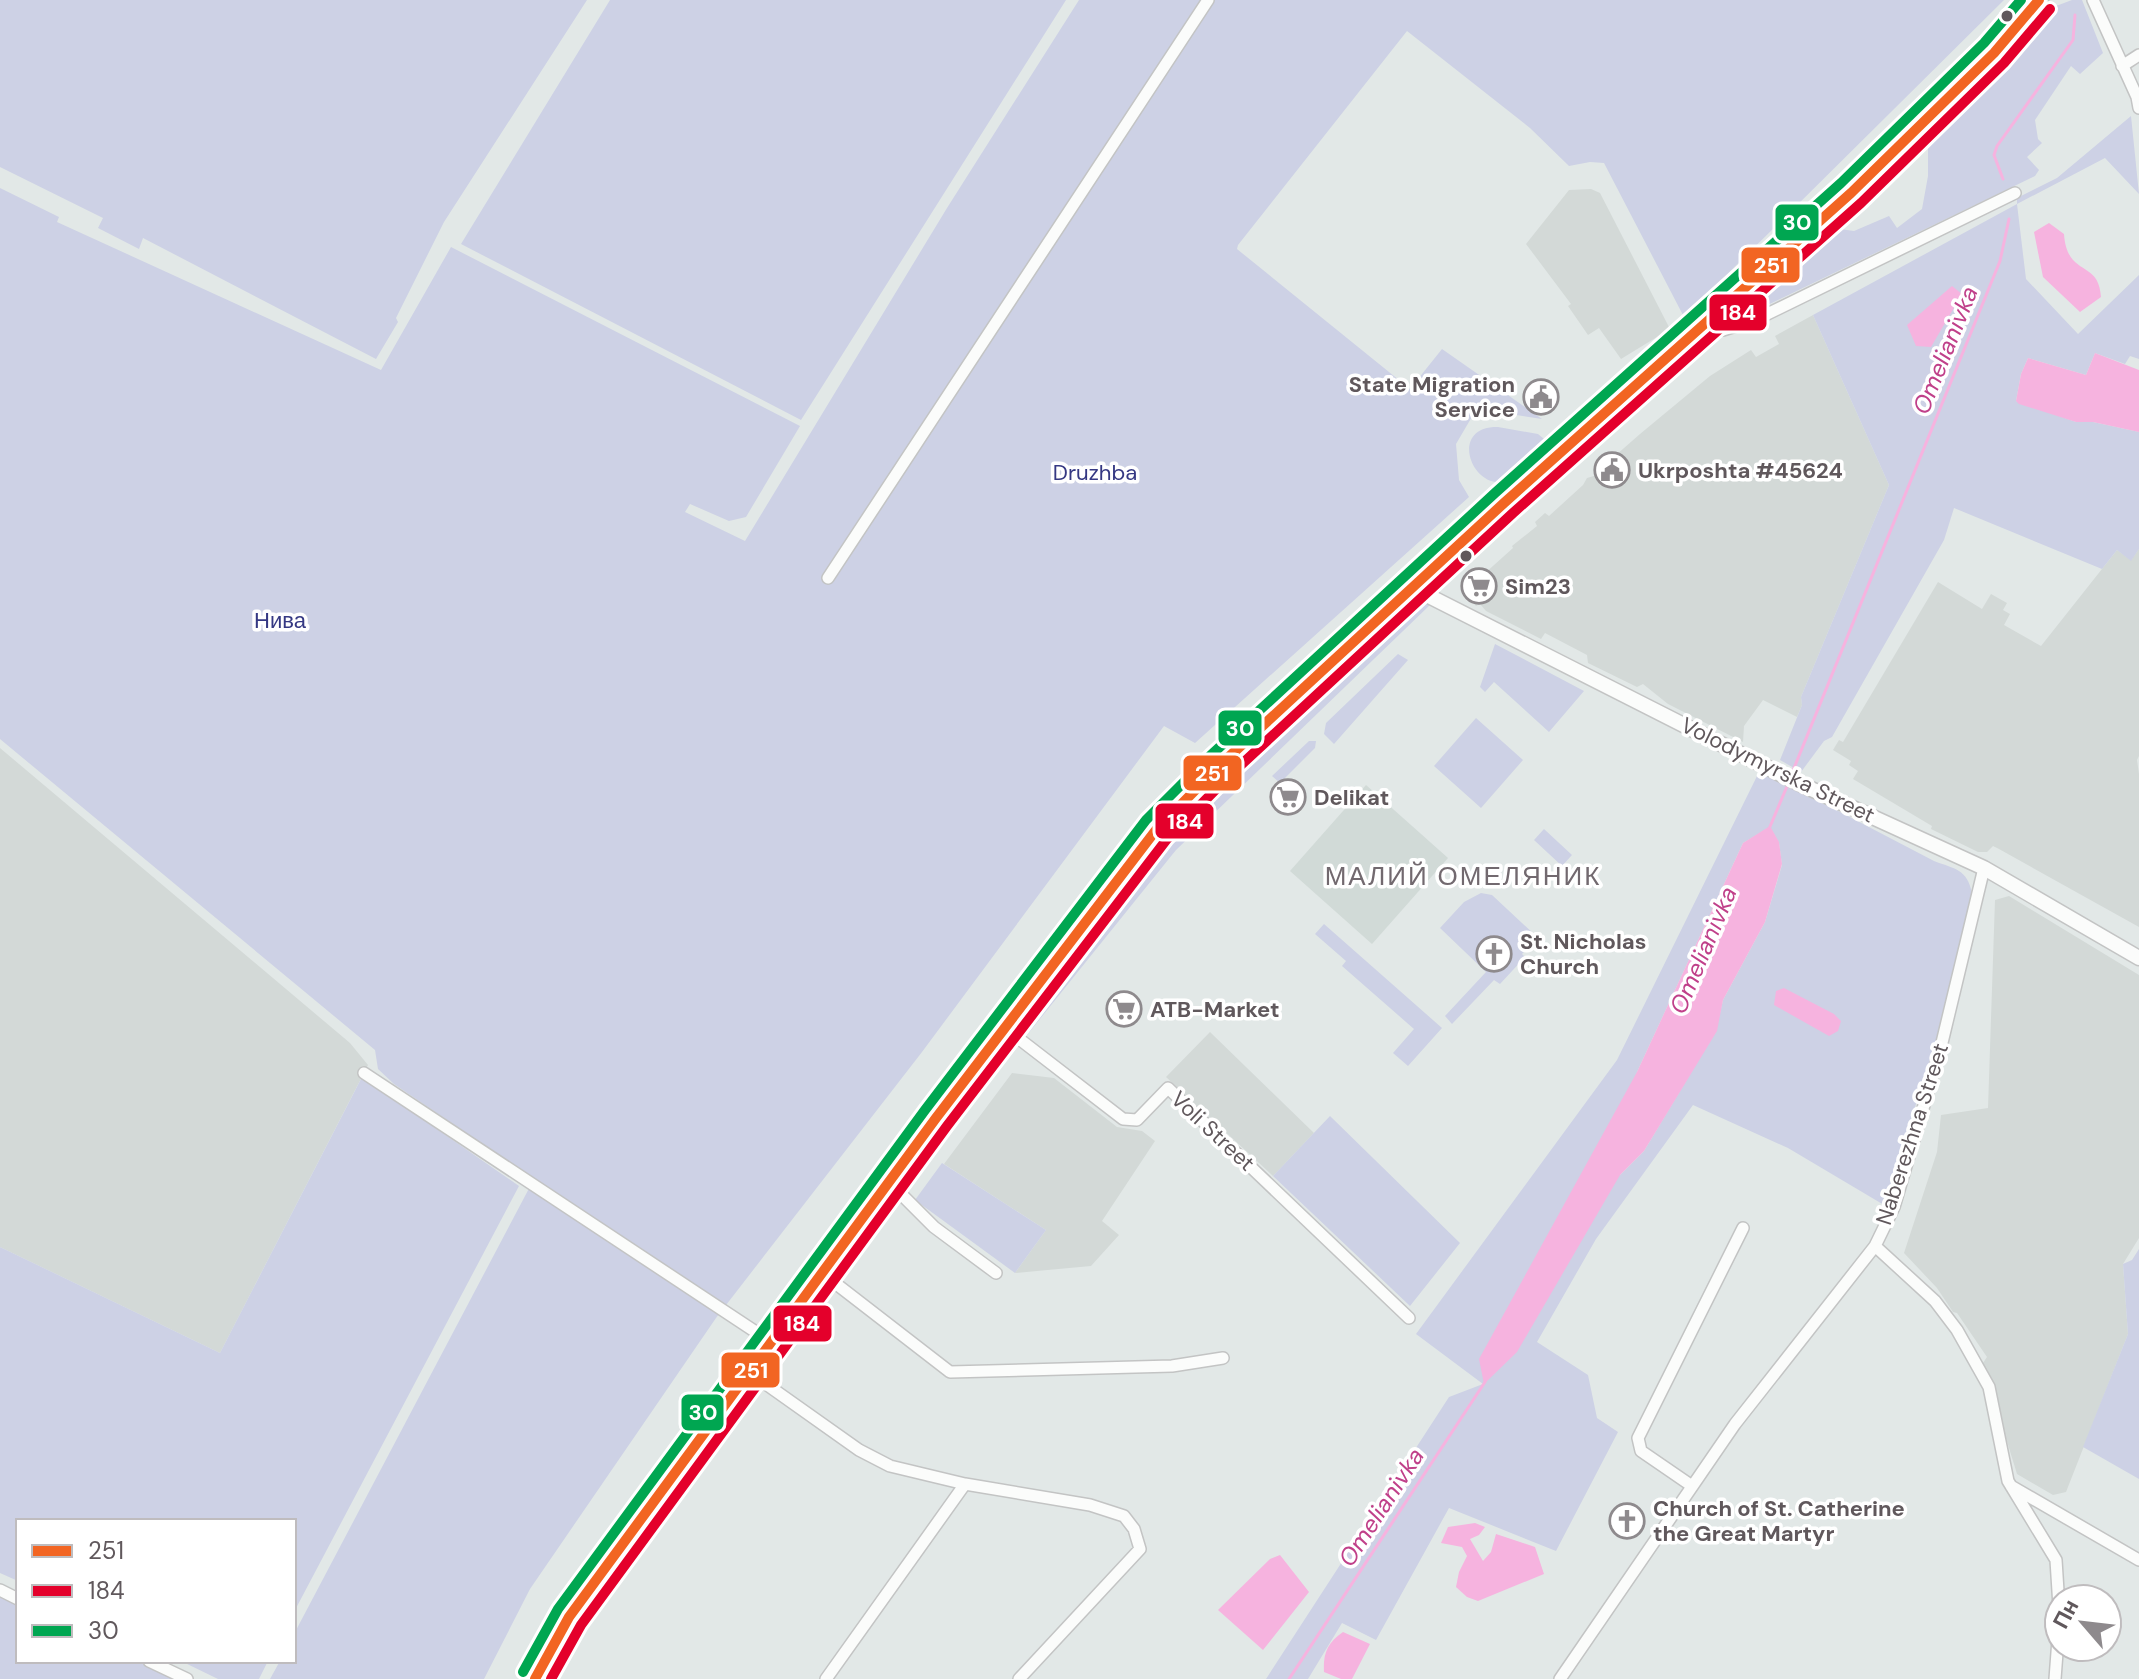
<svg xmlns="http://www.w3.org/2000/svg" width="2139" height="1679" viewBox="0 0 2139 1679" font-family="'DM Sans',sans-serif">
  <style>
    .industrial { fill: #d3d9d7 }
    .education { fill: #d1dad7 }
    .green { fill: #cdd1e5; fill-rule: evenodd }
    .water { fill: #f6b3df }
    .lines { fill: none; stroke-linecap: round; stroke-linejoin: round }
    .stream { stroke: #f6b3df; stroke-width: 3 }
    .minor-casing { stroke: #c3c4c4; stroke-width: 14 }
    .tertiary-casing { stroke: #c3c4c4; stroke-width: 17 }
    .primary-casing { stroke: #b0d0c5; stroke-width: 21 }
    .minor { stroke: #fbfcfb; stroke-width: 11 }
    .tertiary { stroke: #fbfcfb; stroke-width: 14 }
    .primary { stroke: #e5f1ee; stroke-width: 18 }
    .bus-1-casing { stroke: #fff; stroke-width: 16 }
    .bus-2-casing { stroke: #fff; stroke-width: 16 }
    .bus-3-casing { stroke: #fff; stroke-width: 16 }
    .bus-1 { stroke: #f26522; stroke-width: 10 }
    .bus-2 { stroke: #e4002b; stroke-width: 10 }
    .bus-3 { stroke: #00a651; stroke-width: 10 }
    .bus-dot { fill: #60585c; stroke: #fff; stroke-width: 3 }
    .labels { text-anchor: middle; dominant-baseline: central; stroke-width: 7; stroke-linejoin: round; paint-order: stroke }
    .poi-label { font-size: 22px; font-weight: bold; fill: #60585c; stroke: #fff; text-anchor: start }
    .park-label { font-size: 22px; fill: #353883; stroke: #fff }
    .street-label { font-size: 22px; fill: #60585c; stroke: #fff }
    .water-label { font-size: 24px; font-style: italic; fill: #c0408a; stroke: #fff }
    .quarter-label { font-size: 26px; letter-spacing: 2px; fill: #72696f; stroke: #fff }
    .line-badge { stroke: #fff; stroke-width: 3 }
    .badge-label { font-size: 22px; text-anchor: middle; font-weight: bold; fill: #fff }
  </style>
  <rect width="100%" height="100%" fill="#e2e8e7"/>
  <path class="industrial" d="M1569 190 1591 189 1600 193 1670 329 1621 359 1599 328 1588 335 1568 306 1571 304 1526 244Z
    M1813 315 1889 485 1801 697 1802 705 1797 717 1763 700 1744 726 1743 742 1668 704 1643 684 1637 687 1588 663 1587 655 1545 633 1541 639 1486 611 1480 604 1476 606 1464 592 1513 548 1512 546 1537 526 1535 522 1545 513 1549 516 1583 485 1587 478 1597 475 1599 470 1640 434 1710 376 1751 350 1756 357 1779 344 1775 336Z
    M2139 549V756L2137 760 2139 774V927L1999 849 1993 846 1987 852H1978L1931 829 1932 826 1853 779 1858 771 1849 765 1851 761 1833 750 1839 740 1843 742 1938 582 1982 609 1991 594 2007 603 2003 610 2010 614 2004 625 2041 646 2117 550 2131 560Z
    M0 748 350 1043 368 1065 220 1353 0 1247Z
    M2009 896 2139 975V1238L2123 1264 2128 1334 2066 1492 2053 1495 2017 1474 1983 1363 1987 1357 1957 1313 1953 1312 1937 1288 1904 1253 1937 1152 1941 1115 1988 1108 1995 900Z
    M1210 1032 1314 1133 1273 1176 1166 1077Z
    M1012 1073 1054 1078 1117 1127 1142 1131 1155 1141 1102 1221 1119 1235 1091 1266 1015 1273 1046 1230 944 1164Z"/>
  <path class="education" d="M1366 785 1448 858 1372 944 1290 871Z"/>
  <path class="green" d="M0 0H587L444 222 396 318 398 322 376 359 143 238 139 249 98 228 103 218 0 167Z
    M610 0H1066L801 420 461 244Z
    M1079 0H2004L1684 317 1604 163 1590 162 1569 166 1530 128 1407 31 1238 245 1237 249 1410 389 1442 349 1542 419 1496 412 1473 415 1456 444 1459 480 1469 497 1195 743 1164 726 922 1052 716 1318 530 1589 484 1679H270L280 1661H294V1634L534 1179 394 1084 378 1069 375 1050 0 739V188L59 217 57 222 381 370 451 247 800 426 746 517 729 521 690 504 685 512 745 541 947 208Z
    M2072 0H2082L2103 53 2080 74 2071 66 2035 120 2038 139 2042 143 2027 157 2039 170 2035 176 1751 313 1744 307 1746 303 1799 254 1814 246 1830 232 1840 229 1854 231 1889 216 1897 228 1922 209 1928 176V142L2048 9Z
    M2131 116 2139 194 2105 158 2017 204 2026 279 2078 334 2139 275V359L2130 356 2125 364 2095 353 2086 375 2028 358 2021 374 2016 401 2076 422H2093L2139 432V549L2131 561 2117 550 2102 569 1954 508 1944 540 1832 737 1824 741 1801 772 1780 760 1802 705 1801 697 1889 485 1813 315 2017 204V198L2057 178Z
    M1498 427 1538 434 1549 443 1547 449C1536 459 1523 475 1508 481 1472 493 1447 426 1498 427Z
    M1413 599 1431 604 1176 850 1027 1035 1015 1025 1162 834 1240 756Z
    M1495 644 1584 691 1549 732 1494 682 1485 692 1480 687Z
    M1398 654 1408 660 1334 744 1324 734 1326 723Z
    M1476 718 1523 760 1481 808 1434 766Z
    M1309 741H1316L1315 748 1280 783 1272 776Z
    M1760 770 1934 861C1955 869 1967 869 1972 893L1935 1044 1884 1205 1788 1148 1693 1105 1596 1239 1537 1342 1588 1375 1597 1418 1618 1432 1556 1551 1449 1508 1376 1640 1342 1623 1308 1679H1266L1449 1397 1483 1384 1416 1334 1617 1060ZM1770 827 1779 843 1782 865 1765 922 1723 1000 1716 1031 1644 1151 1620 1175 1637 1072 1743 843Z
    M1544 829 1572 855 1562 866 1534 840Z
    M1481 893 1492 895 1536 936V944L1533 949 1529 946 1522 954 1525 957 1500 984 1494 980 1452 1024 1445 1016 1486 972 1440 928 1464 902Z
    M1324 924 1442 1028 1408 1066 1393 1053 1414 1029 1342 966 1346 961 1315 934Z
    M362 1077 519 1186 294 1612V1521H18V1581L0 1573V1247L220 1353Z
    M1330 1116 1460 1243 1410 1306 1273 1176Z
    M942 1163 1046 1230 1015 1273 915 1200Z
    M2139 1249V1479L2083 1447 2128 1334 2123 1264 2132 1260Z
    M0 1597 18 1605V1661H136L175 1679H0Z
    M181 1661H268L259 1679H218Z"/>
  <path class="water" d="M2049 223 2064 234C2067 278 2099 259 2101 297L2080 312 2043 277 2034 232Z
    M1952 286 1962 294 1931 347 1916 346 1907 325Z
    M2095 353 2139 370V432L2093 422H2076L2019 404 2016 401 2021 374 2028 358 2086 375Z
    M1770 826 1779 842 1782 864 1765 922 1723 1000 1717 1031 1644 1151 1620 1175 1517 1352 1484 1384 1479 1359 1637 1072 1743 843Z
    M1784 988 1834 1014 1841 1021 1838 1031 1829 1036 1774 1005 1776 991Z
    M1475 1523 1485 1527 1479 1535 1470 1539 1483 1561 1491 1552 1496 1534 1535 1547 1544 1574 1478 1601 1467 1597 1456 1587 1459 1572 1467 1556 1462 1547 1441 1543 1448 1527Z
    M1280 1555 1309 1592 1263 1650 1218 1610 1270 1559Z
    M1343 1632 1370 1644 1352 1679H1341L1324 1672C1323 1654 1327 1643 1343 1632Z"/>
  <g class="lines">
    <path class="stream" d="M2003 179 1994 155 1997 146 2073 40 2075 15
      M1792 773 2000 261 2009 219
      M1769 829 1788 784
      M1289 1679 1485 1382"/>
    <defs>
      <path id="minor" d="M2093 0 2137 97 2139 108
        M2122 66 2139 55
        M1710 319 1723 330 1755 320 2015 193
        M828 578 1208 0
        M1005 1028 1123 1119 1137 1120 1168 1088 1409 1318
        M364 1073 771 1342
        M889 1182 934 1227 996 1273
        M1875 1246 1935 1301 1957 1330 1989 1387 2008 1481 2056 1560 2059 1607
        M822 1273 950 1372 1172 1366 1223 1358
        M749 1372 859 1450 890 1466 965 1484 1090 1505 1124 1516 1134 1529 1140 1549 1019 1679
        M1692 1486 1641 1451 1638 1438 1743 1228
        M2011 1486 2139 1560
        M0 1590 18 1599
        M149 1661 187 1679
        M826 1679 965 1484
        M1560 1679 1735 1424 1875 1246 1894 1207 1940 1051 1984 868
        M2055 1679 2059 1626"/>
      <path id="tertiary" d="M1413 588 1798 783 1984 868 2139 958"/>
      <path id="primary" d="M535 1679 569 1617 936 1118 1156 830 1219 766 1504 503 1851 193 1994 53 2039 0"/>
    </defs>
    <use href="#minor" class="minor-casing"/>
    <use href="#tertiary" class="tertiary-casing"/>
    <use href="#primary" class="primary-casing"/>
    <use href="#minor" class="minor"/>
    <use href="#tertiary" class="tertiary"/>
    <use href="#primary" class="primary"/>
    <defs>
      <path id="bus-1" d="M535 1679 569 1617 936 1118 1156 830 1219 766 1504 503 1851 193 1994 53 2039 0"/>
      <path id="bus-2" d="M551 1679 581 1625 947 1126 1167 839 1229 776 1513 513 1861 203 2004 63 2050 9"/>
      <path id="bus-3" d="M523 1672 558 1609 925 1110 1146 820 1210 756 1495 493 1841 183 1984 43 2021 0"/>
    </defs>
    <use href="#bus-1" class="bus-1-casing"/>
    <use href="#bus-2" class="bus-2-casing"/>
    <use href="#bus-3" class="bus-3-casing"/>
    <use href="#bus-1" class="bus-1"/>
    <use href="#bus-2" class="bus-2"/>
    <use href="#bus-3" class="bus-3"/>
  </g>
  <defs>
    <symbol id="civic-ring" viewBox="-11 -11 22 22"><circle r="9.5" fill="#fff" stroke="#8e8a8d" stroke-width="1.5"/><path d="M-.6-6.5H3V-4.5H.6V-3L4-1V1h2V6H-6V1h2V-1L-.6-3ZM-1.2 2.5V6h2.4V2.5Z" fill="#8e8a8d"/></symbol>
    <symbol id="supermarket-ring" viewBox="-11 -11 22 22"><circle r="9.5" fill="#fff" stroke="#8e8a8d" stroke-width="1.5"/><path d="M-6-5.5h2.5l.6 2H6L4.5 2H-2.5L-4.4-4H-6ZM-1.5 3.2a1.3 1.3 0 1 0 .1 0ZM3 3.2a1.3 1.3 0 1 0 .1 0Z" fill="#8e8a8d"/></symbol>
    <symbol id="church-ring" viewBox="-11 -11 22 22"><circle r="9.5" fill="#fff" stroke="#8e8a8d" stroke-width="1.5"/><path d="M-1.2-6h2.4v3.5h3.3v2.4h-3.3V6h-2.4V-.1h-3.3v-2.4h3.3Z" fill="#8e8a8d"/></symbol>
  </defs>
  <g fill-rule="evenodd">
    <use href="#civic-ring" x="1521" y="377" width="40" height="40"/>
    <use href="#civic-ring" x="1592" y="450" width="40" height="40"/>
    <use href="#supermarket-ring" x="1459" y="566" width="40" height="40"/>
    <use href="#supermarket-ring" x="1268" y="777" width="40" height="40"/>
    <use href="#church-ring" x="1474" y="934" width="40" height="40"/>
    <use href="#supermarket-ring" x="1104" y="989" width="40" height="40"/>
    <use href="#church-ring" x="1607" y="1501" width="40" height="40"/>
  </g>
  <g class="bus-dot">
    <circle cx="2007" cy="16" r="7"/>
    <circle cx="1466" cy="556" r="7"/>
  </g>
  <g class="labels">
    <g class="poi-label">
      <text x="1515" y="384" text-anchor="end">State Migration<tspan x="1515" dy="25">Service</tspan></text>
      <text x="1638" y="470">Ukrposhta #45624</text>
      <text x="1505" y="586">Sim23</text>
      <text x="1314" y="797">Delikat</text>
      <text x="1520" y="941">St. Nicholas<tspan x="1520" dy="25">Church</tspan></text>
      <text x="1150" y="1009">ATB-Market</text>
      <text x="1653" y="1508">Church of St. Catherine<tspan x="1653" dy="25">the Great Martyr</tspan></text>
    </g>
    <g class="park-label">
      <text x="1095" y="472">Druzhba</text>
      <text x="280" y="620">Нива</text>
    </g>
    <g class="street-label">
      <text transform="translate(1778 770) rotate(26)">Volodymyrska Street</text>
      <text transform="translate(1213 1131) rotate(43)">Voli Street</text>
      <text transform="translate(1912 1134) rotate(-72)">Naberezhna Street</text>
    </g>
    <g class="water-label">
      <text transform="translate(1945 350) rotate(-68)">Omelianivka</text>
      <text transform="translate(1703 950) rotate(-67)">Omelianivka</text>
      <text transform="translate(1381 1507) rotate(-57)">Omelianivka</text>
    </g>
    <g class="quarter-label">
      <text x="1463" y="876">МАЛИЙ ОМЕЛЯНИК</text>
    </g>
  </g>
  <g class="line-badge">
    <rect x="1774" y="203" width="46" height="39" rx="8" fill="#00a651"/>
    <rect x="1740" y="246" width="61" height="38" rx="8" fill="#f26522"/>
    <rect x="1708" y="293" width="60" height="39" rx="8" fill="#e4002b"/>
    <rect x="1217" y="709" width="46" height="38" rx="8" fill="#00a651"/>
    <rect x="1182" y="754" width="61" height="38" rx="8" fill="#f26522"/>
    <rect x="1154" y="802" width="61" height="38" rx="8" fill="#e4002b"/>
    <rect x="772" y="1304" width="61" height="39" rx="8" fill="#e4002b"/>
    <rect x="720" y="1351" width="61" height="38" rx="8" fill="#f26522"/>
    <rect x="680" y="1393" width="45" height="39" rx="8" fill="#00a651"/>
  </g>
  <g class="badge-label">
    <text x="1797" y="230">30</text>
    <text x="1771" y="273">251</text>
    <text x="1738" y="320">184</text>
    <text x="1240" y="736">30</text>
    <text x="1212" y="781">251</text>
    <text x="1185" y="829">184</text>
    <text x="802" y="1331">184</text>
    <text x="751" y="1378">251</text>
    <text x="703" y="1420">30</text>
  </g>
  <rect x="16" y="1519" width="280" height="144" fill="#ffffff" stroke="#bfbcbe" stroke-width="2"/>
  <rect x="32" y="1545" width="40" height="12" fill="#f26522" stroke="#bfbcbe" stroke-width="2"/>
  <text x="88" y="1559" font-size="24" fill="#60585c">251</text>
  <rect x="32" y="1585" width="40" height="12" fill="#e4002b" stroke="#bfbcbe" stroke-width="2"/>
  <text x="88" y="1599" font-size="24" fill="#60585c">184</text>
  <rect x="32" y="1625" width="40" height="12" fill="#00a651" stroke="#bfbcbe" stroke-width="2"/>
  <text x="88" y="1639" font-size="24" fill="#60585c">30</text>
  <g transform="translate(2083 1623) rotate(298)"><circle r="38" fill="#ffffff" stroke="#bfbcbe" stroke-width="2"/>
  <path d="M0-6L14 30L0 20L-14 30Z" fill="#8e8a8d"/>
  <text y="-12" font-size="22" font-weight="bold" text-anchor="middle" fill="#60585c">Пн</text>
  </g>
</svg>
